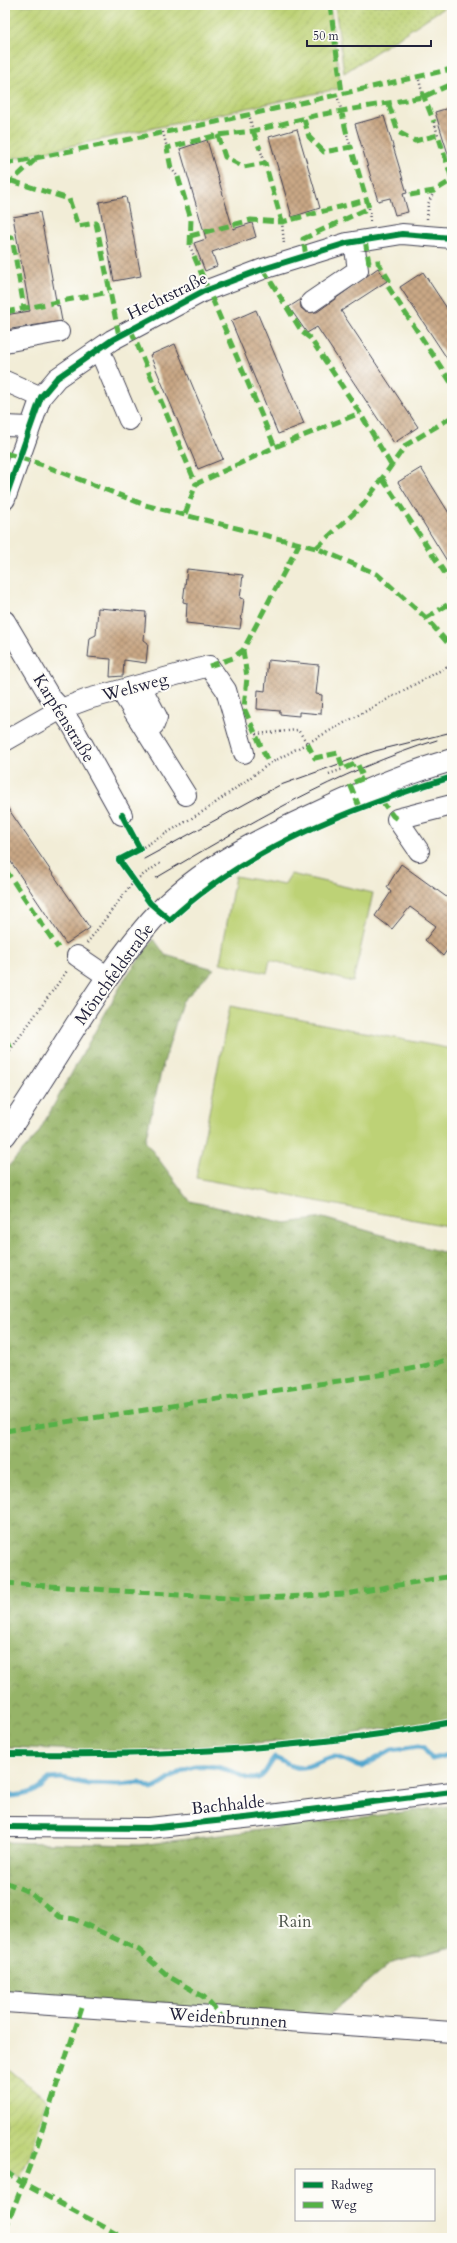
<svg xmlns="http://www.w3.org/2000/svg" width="457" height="2243" viewBox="0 0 457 2243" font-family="Cardo,serif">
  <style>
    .grass { fill: url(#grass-dots); stroke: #707a58 }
    .forest { fill: url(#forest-crowns); stroke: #5c6b51 }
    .garden { fill: url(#garden-furrows); stroke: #707a58 }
    .pitch { fill: #bdd276; stroke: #707a58 }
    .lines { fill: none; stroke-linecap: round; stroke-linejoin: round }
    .stream { stroke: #51a5cd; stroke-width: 5 }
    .building { fill: url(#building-cross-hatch) }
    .minor-casing { stroke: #414052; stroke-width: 22 }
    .major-casing { stroke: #414052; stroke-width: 24 }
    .path { stroke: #414052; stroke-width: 2.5; stroke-dasharray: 1 3; stroke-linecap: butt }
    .minor { stroke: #fff; stroke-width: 20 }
    .major { stroke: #fff; stroke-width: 22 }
    .tram { stroke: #22223b; stroke-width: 1 }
    .quiet { stroke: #55b146; stroke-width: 5; stroke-dasharray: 10 5; stroke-linecap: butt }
    .cycleway-casing { stroke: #fdfcf7; stroke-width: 8 }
    .cycleway { stroke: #00873e; stroke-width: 6 }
    .labels { text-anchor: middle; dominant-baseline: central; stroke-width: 4; stroke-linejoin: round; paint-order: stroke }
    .street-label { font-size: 17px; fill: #22223b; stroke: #fdfcf7 }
    .park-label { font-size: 17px; fill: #50574d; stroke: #fdfcf7 }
  </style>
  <defs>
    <pattern id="grass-dots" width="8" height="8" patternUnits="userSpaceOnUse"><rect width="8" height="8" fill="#bdd276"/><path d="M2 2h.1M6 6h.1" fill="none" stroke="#a2b467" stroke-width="1.8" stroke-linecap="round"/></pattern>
    <pattern id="forest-crowns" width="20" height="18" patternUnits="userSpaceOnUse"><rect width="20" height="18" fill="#96b467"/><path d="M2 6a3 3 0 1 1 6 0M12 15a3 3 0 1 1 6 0" fill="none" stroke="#7a9256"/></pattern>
    <pattern id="garden-furrows" width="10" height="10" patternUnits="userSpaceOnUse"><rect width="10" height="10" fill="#bdd276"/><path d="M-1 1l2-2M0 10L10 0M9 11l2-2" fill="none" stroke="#a2b467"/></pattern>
    <pattern id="building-cross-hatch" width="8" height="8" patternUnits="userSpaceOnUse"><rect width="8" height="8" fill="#c9a785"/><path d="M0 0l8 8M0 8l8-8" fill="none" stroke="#a3886e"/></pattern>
  </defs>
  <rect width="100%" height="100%" fill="#fdfcf7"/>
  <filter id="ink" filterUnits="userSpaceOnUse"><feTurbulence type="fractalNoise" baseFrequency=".025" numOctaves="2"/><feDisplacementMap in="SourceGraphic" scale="8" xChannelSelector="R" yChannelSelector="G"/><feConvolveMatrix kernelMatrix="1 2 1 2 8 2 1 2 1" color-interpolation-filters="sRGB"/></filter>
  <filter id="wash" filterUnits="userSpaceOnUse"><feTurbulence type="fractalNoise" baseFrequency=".012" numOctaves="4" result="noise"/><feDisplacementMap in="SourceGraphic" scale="16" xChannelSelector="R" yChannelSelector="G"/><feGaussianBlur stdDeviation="0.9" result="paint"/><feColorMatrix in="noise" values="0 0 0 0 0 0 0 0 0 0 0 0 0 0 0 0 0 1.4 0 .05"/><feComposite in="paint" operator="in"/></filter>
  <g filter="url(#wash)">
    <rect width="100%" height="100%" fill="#f2edd7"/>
    <path class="grass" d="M335 5H448L344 73Z"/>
    <path class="forest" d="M154 939 165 955 214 969 182 1002 161 1072 145 1141 190 1201 286 1223 323 1218 452 1255V1719L323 1738 130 1752 5 1747V1170L37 1135 125 978Z
      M452 1806V1948L391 1963 327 2017 5 1995V1842L140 1845Z"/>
    <path class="garden" d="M5 5H330L341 88 5 160Z
      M5 2066 47 2100 31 2153 20 2177 5 2167Z"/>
    <path class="pitch" d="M291 874 373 893 353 982 270 960 267 973 220 963 235 876 284 885Z
      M230 1006 452 1049V1227L196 1178Z"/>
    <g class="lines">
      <path class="stream" d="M5 1771V1777
        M5 1793 9 1796C26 1795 38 1793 49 1779L62 1778 88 1784 119 1785 140 1783 152 1789C167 1784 178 1769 195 1766 205 1765 219 1767 228 1770 239 1773 249 1783 260 1777 267 1773 269 1763 275 1758 283 1760 287 1766 295 1767 310 1770 321 1758 334 1757 343 1757 352 1764 361 1767L392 1750 419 1746 423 1747 432 1759 452 1754"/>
    </g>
    <g id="blocks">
      <path class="building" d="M452 107V157H449L435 112Z
        M384 116 407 193 403 194 408 212 395 215 390 198 378 201 355 124Z
        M297 129 320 208 292 217 269 137Z
        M207 140 233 229 252 223 256 237 212 252 217 266 205 271 194 243 206 239 180 149Z
        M126 197 141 276 114 281 99 202Z
        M40 212 57 306 59 305 62 321 5 330V315L30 311 13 217Z
        M378 268 387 281 341 311 418 427 394 443 317 327 307 333 289 307 300 300 301 308 306 312H317Z
        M423 272 452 316V366L400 287Z
        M256 310 304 424 278 434 231 321Z
        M175 344 223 459 198 469 150 355Z
        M421 468 452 518V569L398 482Z
        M187 569 243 575 240 598 244 599 240 629 186 623 187 603 183 602Z
        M98 608 146 612 144 640 148 643 146 663 124 660 123 676 110 677 111 659 88 657 90 638 96 635Z
        M268 660 319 665 316 694 322 695 321 714 299 712V716L288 715 280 714V711L257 709 258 690 265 691Z
        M5 804 90 928 66 944 5 853Z
        M401 864 452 901V943L443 956 425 940 436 926 410 907 392 929 375 916 391 892 387 887Z"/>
    </g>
  </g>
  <g filter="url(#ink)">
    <use href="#blocks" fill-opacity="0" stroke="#414052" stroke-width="1"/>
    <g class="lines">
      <defs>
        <path id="minor" d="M311 302 358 270 354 242
          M5 342 59 332
          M99 349 129 420
          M5 381 41 397
          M5 426 30 427
          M5 499 41 397 57 378 112 340 202 292 263 269 347 243 402 234 452 238
          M5 621 50 697 61 709 73 727 122 815
          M140 685 157 717 154 725 146 730
          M121 691 186 795
          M5 741 61 709 88 699 209 666 226 690 244 753
          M419 851 397 819 452 805
          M77 956 108 977
          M5 1827 149 1828 254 1817 452 1792
          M5 2002 452 2032"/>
        <path id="major" d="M5 1135C53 1067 91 993 144 929 188 875 250 844 311 816 357 794 403 774 452 760"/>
      </defs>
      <use href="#minor" class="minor-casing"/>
      <use href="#major" class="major-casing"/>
      <path class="path" d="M418 76 422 92
        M337 95 341 109
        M249 114 253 131
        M434 122 438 135
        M163 132 167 148
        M347 135 351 147
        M260 149 265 163
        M171 168 178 177
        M369 208 370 222
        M427 219 428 204 434 191
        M282 222 284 244
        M190 246 194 256
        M256 734 298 730 307 743
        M329 774 343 769
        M140 849 207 809 269 764 452 664
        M87 943 134 881 162 862
        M5 1057 67 971"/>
      <use href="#minor" class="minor"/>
      <use href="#major" class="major"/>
      <path class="tram" d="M144 859 278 786 375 751 452 732
        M156 878C246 825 338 771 437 740"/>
      <path class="quiet" d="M330 5 342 93
        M422 92 434 122
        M389 105 398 132 415 141 438 135 452 179
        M341 109 347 135
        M304 119 309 137 324 152 351 147 369 208 303 239 306 256
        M253 131 260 149
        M218 135 225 157 244 167 265 163 282 222
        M5 164 216 122 452 69
        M171 168 167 148 218 135 253 131 318 115 423 97 452 84
        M178 177 191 219 190 246
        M12 181 69 199 78 226 96 223 119 336
        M5 184 12 181 38 157
        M410 195 434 191 452 180
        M190 236 251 220 282 222 366 200
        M5 237H12L24 308
        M365 240 369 263 378 262 389 280 387 285 452 384
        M194 256 275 447
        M263 269 302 332 310 338 360 413 391 465
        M5 312 109 292
        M131 330 196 484
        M5 453 40 464 145 505 316 548 377 574 426 618 452 648
        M382 478 452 584
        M185 514 196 484 275 447 360 413
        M316 548 363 505 406 445 452 417
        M426 618 452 602
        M243 650 247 677 244 708 269 764
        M209 666 233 658 243 650 299 544
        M307 743 315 758 338 753 343 769 357 763 364 778 350 784 360 809
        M381 800 393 816 397 819
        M5 869 58 948
        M5 1039 11 1048
        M5 1431 392 1373 437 1363 452 1358
        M5 1583 240 1599 346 1594 452 1576
        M5 1882 29 1892 60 1917 74 1919 139 1950 168 1976 204 1997 222 2017
        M5 2171 22 2183 125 2238
        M5 2230 34 2155 82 2008"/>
      <defs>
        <path id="cycleway" d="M5 499 41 397 57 378 112 340 202 292 263 269 347 243 402 234 452 238
          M122 815 140 849 119 860 150 903 170 920C246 848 353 807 452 777
          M5 1754C154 1756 305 1750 452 1722
          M5 1827 149 1828 254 1817 452 1792"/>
      </defs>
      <use href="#cycleway" class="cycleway-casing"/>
      <use href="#cycleway" class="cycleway"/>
    </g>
  </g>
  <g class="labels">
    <g class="street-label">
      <text transform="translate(167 296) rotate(-26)">Hechtstraße</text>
      <text transform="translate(135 687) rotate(-15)">Welsweg</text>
      <text transform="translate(64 718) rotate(58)">Karpfenstraße</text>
      <text transform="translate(114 974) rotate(-54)">Mönchfeldstraße</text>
      <text transform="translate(228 1805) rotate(-6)">Bachhalde</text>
      <text transform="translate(228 2018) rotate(4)">Weidenbrunnen</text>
    </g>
    <g class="park-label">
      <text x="295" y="1921">Rain</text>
    </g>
  </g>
  <rect width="457" height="2243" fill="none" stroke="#fdfcf7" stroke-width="20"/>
  <rect x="295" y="2169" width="140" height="52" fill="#fdfcf7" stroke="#a5a5ac"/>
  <rect x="303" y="2182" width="20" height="6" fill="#00873e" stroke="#a5a5ac"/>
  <text x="331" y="2189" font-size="12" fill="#22223b">Radweg</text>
  <rect x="303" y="2202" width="20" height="6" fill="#55b146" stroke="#a5a5ac"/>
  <text x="331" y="2209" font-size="12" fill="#22223b">Weg</text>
  <path d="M307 40v6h124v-6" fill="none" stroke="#22223b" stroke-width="2"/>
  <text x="313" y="40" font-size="12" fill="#22223b" stroke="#fdfcf7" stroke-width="3" paint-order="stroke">50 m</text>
</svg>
